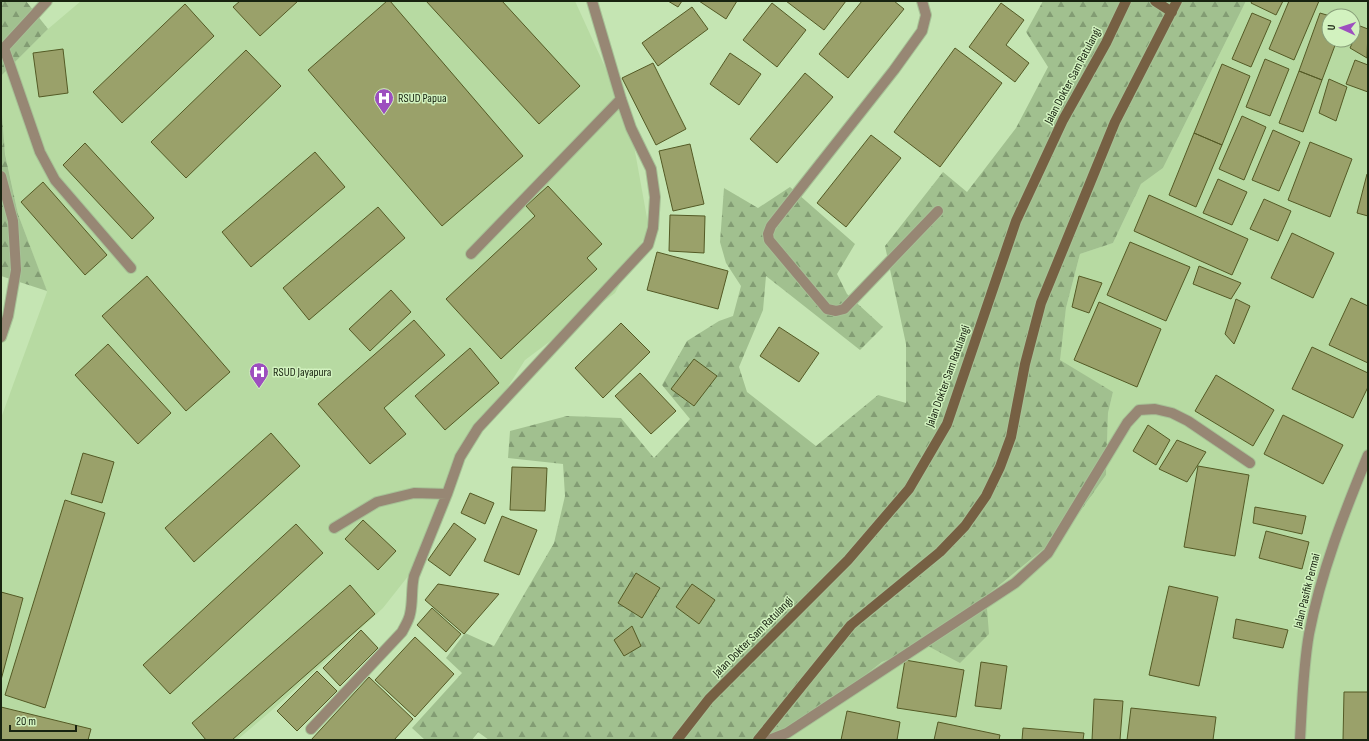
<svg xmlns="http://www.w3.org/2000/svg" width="1369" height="741" viewBox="0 0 1369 741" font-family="'Sofia Sans Condensed',sans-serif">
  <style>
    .built { fill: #b7daa2; fill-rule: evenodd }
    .forest { fill: url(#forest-firs) }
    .building { fill: #9aa16a; stroke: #545a25 }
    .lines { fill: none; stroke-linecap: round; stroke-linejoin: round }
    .street-casing { stroke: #a6c296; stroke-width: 12 }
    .secondary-casing { stroke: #a6c296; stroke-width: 12 }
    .street { stroke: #978774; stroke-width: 10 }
    .secondary { stroke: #766043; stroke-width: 10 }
    .labels { text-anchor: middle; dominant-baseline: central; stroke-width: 3; stroke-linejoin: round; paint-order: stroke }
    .street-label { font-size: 12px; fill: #182310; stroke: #d2f2bf }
    .poi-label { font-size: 12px; fill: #182310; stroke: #d2f2bf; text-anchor: start }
  </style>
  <defs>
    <pattern id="forest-firs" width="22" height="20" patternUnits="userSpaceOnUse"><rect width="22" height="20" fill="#a1c08f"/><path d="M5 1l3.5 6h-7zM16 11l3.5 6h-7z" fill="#829c73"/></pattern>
  </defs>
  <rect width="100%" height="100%" fill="#c5e5b3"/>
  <path class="built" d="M81 1H575L610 78 634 146 649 229 615 293 525 360 464 456 409 575 383 608 271 711 237 740H1V418L47 292 18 214 5 153 1 101V76L48 29Z
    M1246 1H1368V740H782L882 662 926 645 1067 530 1106 475 1108 413 1113 392 1059 361 1066 308 1080 254 1113 243 1141 184 1163 168ZM1329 16H1353V40H1329Z"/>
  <path class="forest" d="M1 1H26L48 29 1 76Z
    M1043 1H1246L1163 168 1141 184 1113 243 1080 254 1066 308 1060 360 1113 392 1108 413 1106 475 1067 530 986 596 989 634 960 663 926 645 882 662 782 740H489L478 732 472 740H425L412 728 462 673 446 658 465 633 494 646 554 543 565 496 563 464 508 458 510 431 567 416 621 418 654 458 690 419 662 385 687 341 719 321 733 316 741 286 726 263 720 242 724 188 758 208 790 187 855 244 837 274 847 294 883 327 860 350 766 276 763 310 739 367 747 392 816 446 878 395 906 403V344L885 246 943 172 967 192 1016 128 1048 67 1026 32Z
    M1 101 5 154 18 214 47 291 1 276Z"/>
  <path class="building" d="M240 1H298L260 36 233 7Z
    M387 1H390L523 156 442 226 308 70Z
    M426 1H502L580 86 539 124Z
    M668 1H682L678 7Z
    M699 1H737L726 19Z
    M786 1H846L824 30Z
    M862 1H894L904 9 848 78 819 54Z
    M1252 1H1283L1276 15 1251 3Z
    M1289 1H1319L1294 60 1269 49Z
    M772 3 806 30 777 67 743 40Z
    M1001 3 1024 20 1006 45 1029 63 1015 82 969 47Z
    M185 4 214 36 122 123 93 92Z
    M692 7 708 29 658 66 642 43Z
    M1252 13 1271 21 1251 67 1232 59Z
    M1320 13 1330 16 1329 40H1337L1322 80 1299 71Z
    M1360 26 1368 29 1367 58 1350 48Z
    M955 48 1002 83 940 167 894 132Z
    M63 49 68 93 39 97 33 53Z
    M246 50 281 86 186 178 151 142Z
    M730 53 761 74 739 105 710 84Z
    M1265 59 1289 69 1270 116 1246 107Z
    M1355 60 1368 65V92L1346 84Z
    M653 63 686 129 656 145 622 78Z
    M1222 64 1250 76 1222 145 1194 133Z
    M1299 71 1322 80 1303 132 1279 123Z
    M805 73 833 97 777 163 750 139Z
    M1329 79 1347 87 1336 121 1319 113Z
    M1242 116 1266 127 1244 180 1219 169Z
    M1273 130 1300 142 1279 191 1252 180Z
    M1194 133 1222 145 1196 207 1169 195Z
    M871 135 901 158 846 227 817 203Z
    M1310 142 1352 159 1330 217 1288 200Z
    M85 143 154 218 132 239 63 165Z
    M690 144 704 204 673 211 659 151Z
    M315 152 345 187 251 267 222 232Z
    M1367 174 1368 175V216L1357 213Z
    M1218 179 1247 192 1232 225 1203 213Z
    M43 182 107 255 85 275 21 202Z
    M548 186 602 244 587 258 597 269 501 359 446 299 535 216 526 206Z
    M1149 195 1248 239 1232 275 1134 231Z
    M1264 199 1291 211 1278 241 1250 229Z
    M378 207 405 238 309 320 283 288Z
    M670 215 705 216 704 253 669 251Z
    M1292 233 1334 253 1313 298 1271 278Z
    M1130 242 1190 267 1166 321 1107 295Z
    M657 252 728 271 718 309 647 290Z
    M1199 266 1241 283 1231 299 1193 284Z
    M147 276 230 372 186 411 102 316Z
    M1079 276 1102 283 1089 313 1072 307Z
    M391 290 411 312 370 351 349 329Z
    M1351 298 1368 306V363L1329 345Z
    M1236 299 1250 306 1234 344 1225 334Z
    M1099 302 1161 329 1137 387 1074 360Z
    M414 320 445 355 384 408 406 434 370 464 318 404Z
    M621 323 650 352 603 398 575 368Z
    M779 327 819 353 799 382 760 356Z
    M108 344 171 413 138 444 75 375Z
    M1312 347 1368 373V387L1353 418 1292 389Z
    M470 348 499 383 445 430 415 396Z
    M694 359 717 376 694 406 671 389Z
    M640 373 676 411 651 434 615 396Z
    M1216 375 1274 410 1253 446 1195 411Z
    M1283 415 1343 445 1323 484 1264 454Z
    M1148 425 1170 440 1156 465 1133 451Z
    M271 433 300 466 194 562 165 528Z
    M1177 440 1206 452 1187 482 1159 469Z
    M83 453 114 462 102 503 71 494Z
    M1198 466 1249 475 1235 556 1184 547Z
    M512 467 547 468 545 511 510 510Z
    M470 493 494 503 485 524 461 513Z
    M65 500 105 513 45 708 5 695Z
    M1255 507 1306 516 1302 534 1253 523Z
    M502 516 537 530 519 575 484 561Z
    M363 520 396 551 378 570 345 539Z
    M454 523 476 539 450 576 428 560Z
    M296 524 323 553 170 694 143 665Z
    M1266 531 1309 542 1302 569 1259 558Z
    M636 573 660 588 642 618 618 603Z
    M438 584 499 594 464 634 425 600Z
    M692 584 715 600 699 624 676 607Z
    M350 585 375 614 232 740H206L192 723Z
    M1169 586 1218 597 1199 686 1149 675Z
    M1 592 23 598 1 680Z
    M432 608 461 634 446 652 417 625Z
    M1236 619 1288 630 1283 648 1233 638Z
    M632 626 641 646 624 656 614 640Z
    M361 630 378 648 340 686 323 668Z
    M415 637 454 674 415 717 375 680Z
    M905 660 964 670 956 717 897 708Z
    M981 662 1007 666 1001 709 975 706Z
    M317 671 337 691 297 731 277 711Z
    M369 677 413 719 394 740H311Z
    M1344 692H1368V740H1343Z
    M1094 699 1123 701 1120 740H1092Z
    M1 707 91 729 88 740H1Z
    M1131 708 1216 717 1213 740H1127Z
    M847 711 900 722 897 740H841Z
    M938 722 1000 735 999 740H934Z
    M1023 728 1084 733 1083 740H1022Z"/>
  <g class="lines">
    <defs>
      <path id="street" d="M922 1 926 15 922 31 894 70 771 226 768 234 769 240 827 309 836 311 844 309 938 211
        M4 48 40 152 55 180 131 268
        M1 51 47 1
        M1 176 13 221 16 270 8 316 1 337
        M471 254 621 99
        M334 528 377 502 414 493 447 494
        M311 729 402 632C405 626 409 620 410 614 413 602 411 589 414 576L447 494 460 457 478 428 648 245 653 228 655 197 651 169 631 128 621 99 592 1
        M769 740 787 733 1015 583 1048 553 1127 423 1139 410 1155 409 1172 413 1188 421 1250 463
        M1300 740C1302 705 1303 668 1309 634 1321 572 1344 513 1368 455"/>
      <path id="secondary" d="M1155 1 1172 12
        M677 740 709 699 848 560 909 489 947 424 1016 221 1063 120 1106 43 1126 1
        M758 740 851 625 940 552 965 526 986 496 1000 467 1011 437 1025 364 1041 303 1115 122 1177 1"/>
    </defs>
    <use href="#street" class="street-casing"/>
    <use href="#secondary" class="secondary-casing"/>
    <use href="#street" class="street"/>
    <use href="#secondary" class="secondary"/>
  </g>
  <defs>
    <symbol id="hospital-pin" viewBox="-11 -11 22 30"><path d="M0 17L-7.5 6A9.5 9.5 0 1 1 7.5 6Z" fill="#9d4fbf" stroke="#d2f2bf"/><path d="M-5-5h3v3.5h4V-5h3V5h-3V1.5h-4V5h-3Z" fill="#fff"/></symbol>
  </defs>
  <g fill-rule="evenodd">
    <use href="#hospital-pin" x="373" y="87" width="22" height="30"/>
    <use href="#hospital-pin" x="248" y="361" width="22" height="30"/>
  </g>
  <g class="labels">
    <g class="street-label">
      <text transform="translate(1073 76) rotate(-62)">Jalan Dokter Sam Ratulangi</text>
      <text transform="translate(948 376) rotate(-70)">Jalan Dokter Sam Ratulangi</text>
      <text transform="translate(1307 591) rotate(-76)">Jalan Pasifik Permai</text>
      <text transform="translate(753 637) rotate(-45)">Jalan Dokter Sam Ratulangi</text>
    </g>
    <g class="poi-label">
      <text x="398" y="98">RSUD Papua</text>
      <text x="273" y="372">RSUD Jayapura</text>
    </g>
  </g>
  <rect width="1369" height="741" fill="none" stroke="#182310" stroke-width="4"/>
  <g transform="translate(1341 28) rotate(273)"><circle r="19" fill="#d2f2bf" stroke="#889f79"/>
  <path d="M0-3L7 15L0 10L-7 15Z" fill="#9d4fbf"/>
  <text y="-6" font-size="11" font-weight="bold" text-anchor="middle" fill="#182310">U</text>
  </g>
  <path d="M10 725v6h66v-6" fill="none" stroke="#182310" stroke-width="2"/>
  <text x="16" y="725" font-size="12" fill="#182310" stroke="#d2f2bf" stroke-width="3" paint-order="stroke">20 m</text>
</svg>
